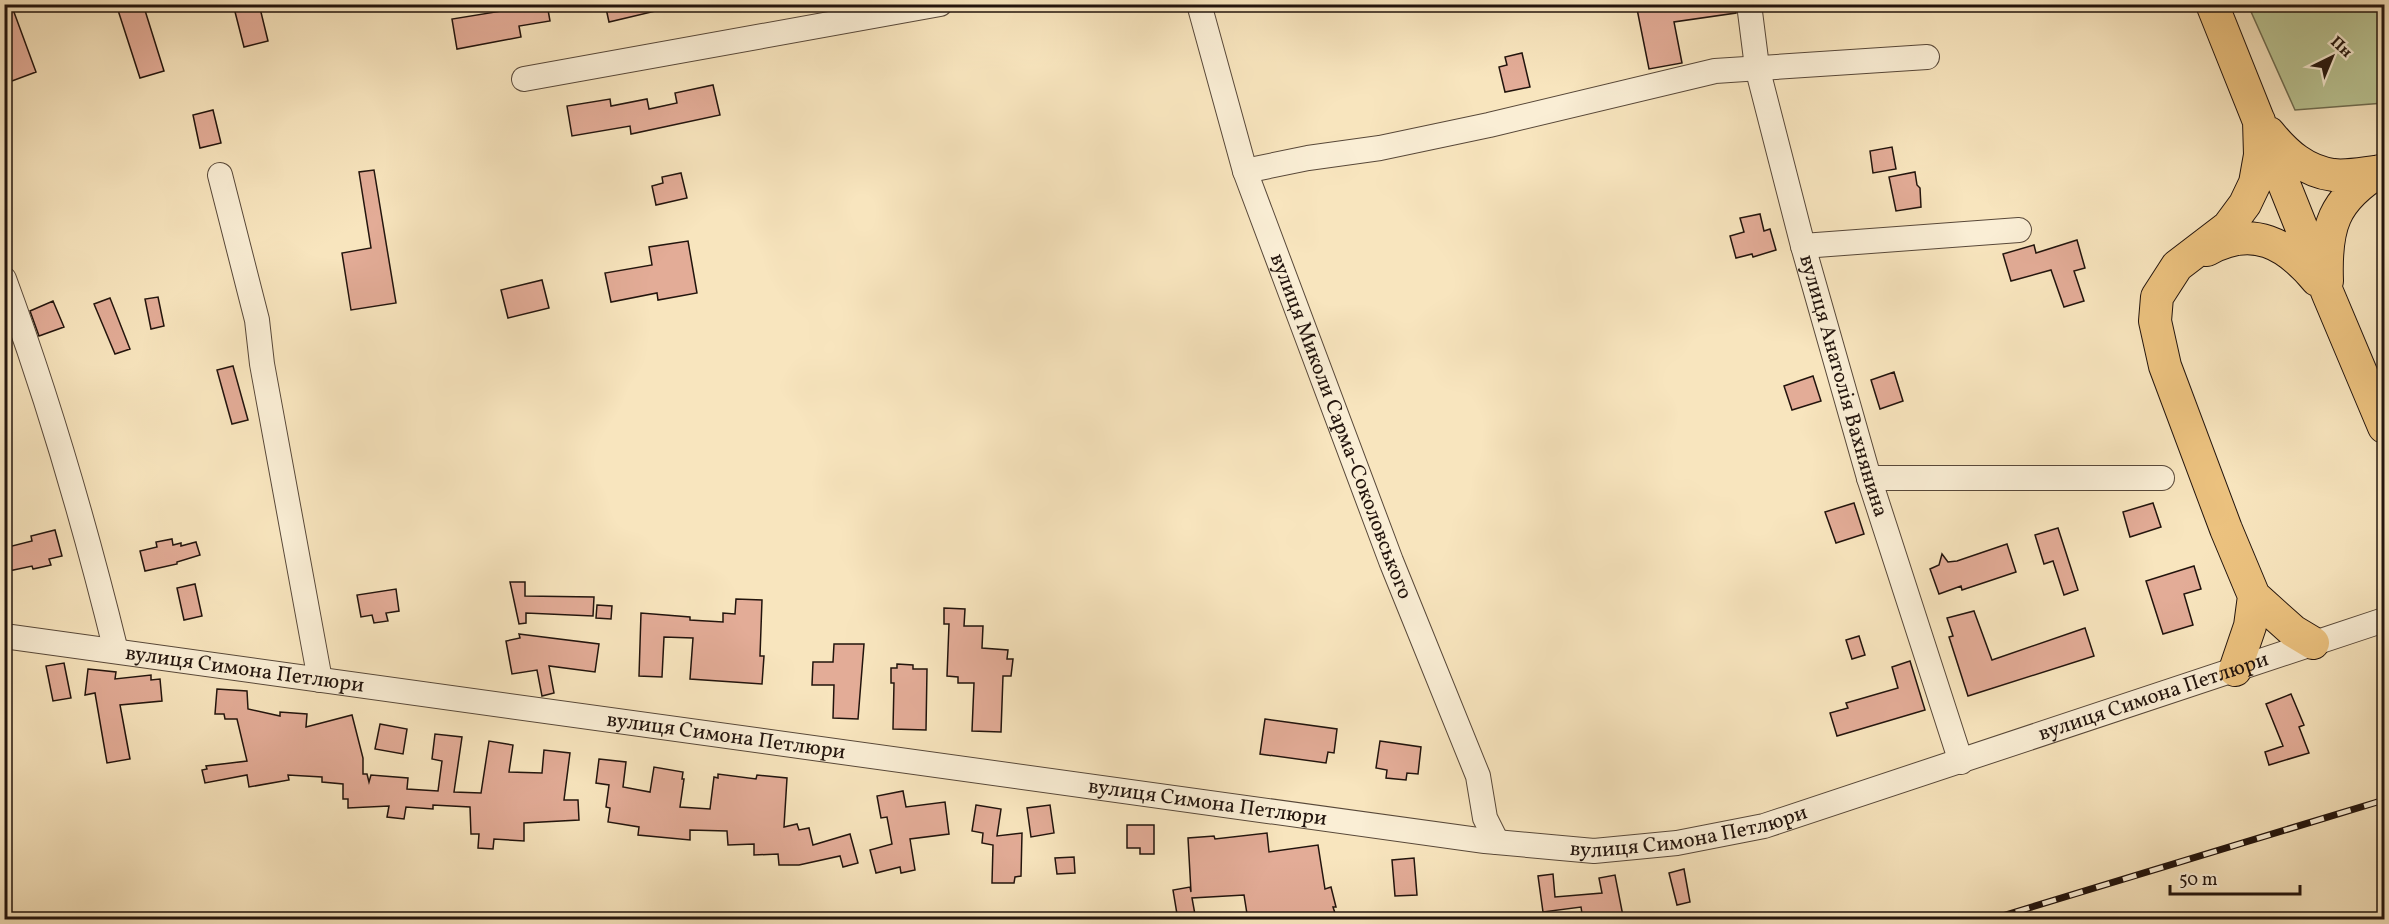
<svg xmlns="http://www.w3.org/2000/svg" width="2389" height="924" viewBox="0 0 2389 924" font-family="Vollkorn,serif">
  <style>
    .green { fill: #bac594; stroke: #6e6c50; stroke-width: 1.5 }
    .building { fill: #e3ac97; stroke: #22140d; stroke-width: 1.5 }
    .lines { fill: none; stroke-linecap: round; stroke-linejoin: round }
    .minor-casing { stroke: #584839; stroke-width: 26 }
    .major-casing { stroke: #22140d; stroke-width: 34 }
    .minor { stroke: #faeed5; stroke-width: 24 }
    .major { stroke: #ecc27f; stroke-width: 32 }
    .rail-casing { stroke: #22140d; stroke-width: 7 }
    .rail { stroke: #faeed5; stroke-width: 4.5; stroke-dasharray: 14; stroke-linecap: butt }
    .labels { text-anchor: middle; dominant-baseline: central; stroke-width: 6; stroke-linejoin: round; paint-order: stroke }
    .street-label { font-size: 21px; fill: #22140d; stroke: #faeed5 }
  </style>
  <rect width="100%" height="100%" fill="#f8e5be"/>
  <filter id="stains"><feTurbulence type="fractalNoise" baseFrequency=".00333" numOctaves="4"/><feColorMatrix values="0 0 0 0 .2 0 0 0 0 .09 0 0 0 0 .02 0 0 0 .5 -.17"/></filter>
  <radialGradient id="worn" r=".72"><stop offset=".6" stop-color="#630" stop-opacity="0"/><stop offset="1" stop-color="#630" stop-opacity=".3"/></radialGradient>
  <path class="green" d="M2248 5H2384V103L2295 110Z"/>
  <path class="building" d="M4 4H11L36 72 4 84Z
    M116 4H143L164 71 140 78Z
    M233 4H259L268 41 244 47Z
    M501 4H547L550 21 519 26 521 37 457 49 452 19 502 11Z
    M605 4H660V10L609 22Z
    M1636 4H1735L1736 13 1674 22 1682 63 1649 69Z
    M1522 53 1530 87 1505 92 1499 67 1507 65 1505 57Z
    M713 85 720 115 631 134 630 126 572 136 567 106 610 99 611 106 647 99 649 109 677 103 675 93Z
    M213 110 221 143 200 148 193 115Z
    M1892 147 1896 169 1873 173 1870 151Z
    M374 170 396 303 351 310 342 253 371 248 359 172Z
    M1915 172 1917 185 1920 188 1921 207 1896 211 1889 177Z
    M681 173 687 198 656 205 652 186 663 183 662 177Z
    M1760 214 1764 231 1770 229 1776 250 1753 257 1752 254 1736 258 1730 236 1744 232 1740 218Z
    M2077 240 2085 268 2074 271 2084 301 2064 307 2051 270 2011 281 2003 254 2034 245 2036 253Z
    M688 241 697 293 658 300 657 293 611 302 605 273 652 265 649 247Z
    M542 280 549 308 508 318 501 290Z
    M158 297 164 326 151 329 145 299Z
    M110 298 130 349 115 354 94 304Z
    M53 301 64 327 39 336 30 311Z
    M233 366 248 420 232 424 217 370Z
    M1894 372 1903 401 1880 409 1871 380Z
    M1813 376 1821 401 1792 410 1784 386Z
    M1854 503 1864 534 1836 543 1825 512Z
    M2153 503 2161 527 2130 537 2123 512Z
    M2058 528 2078 590 2064 595 2053 561 2044 564 2035 535Z
    M55 530 62 556 49 559 51 565 33 569 32 566 4 572V548L32 541 31 536Z
    M172 539 173 545 181 543V546L196 542 200 555 177 562V564L145 571 140 551 157 547 156 542Z
    M2007 544 2016 572 1962 590 1961 586 1939 594 1930 569 1939 565 1942 554 1948 562 1957 561Z
    M2194 566 2201 589 2184 594 2193 625 2163 634 2146 581Z
    M510 582H525V596L594 597 593 616 526 613V623L519 624Z
    M195 584 202 616 184 620 177 588Z
    M396 589 399 611 386 613 388 621 374 623 372 615 361 617 357 595Z
    M736 599 762 600 760 656H764L762 684 690 679 693 638 664 637 662 677 639 676 641 613 690 617V620L723 622V613L735 614Z
    M597 605 612 606 611 619 596 618Z
    M944 608 965 609 964 626H983L982 648 1008 650 1007 659H1013L1011 676H1003L1001 732 972 731 974 683H958V677L947 676 949 624H944Z
    M1974 611 1992 660 2085 628 2094 656 1968 696 1949 637 1953 636 1947 618Z
    M519 634 599 644 595 672 549 666 554 693 542 696 537 670 512 674 506 641 520 638Z
    M1859 636 1865 655 1852 659 1846 640Z
    M834 644H864L858 719 833 718 834 685H812L813 662H833Z
    M1910 661 1925 710 1837 736 1830 713 1848 708 1846 703 1898 688 1892 667Z
    M64 663 71 698 53 701 46 666Z
    M897 664 913 665V669H927L926 730 893 729 894 683H891V668H897Z
    M88 669 116 672 115 679 151 675V680L160 679 162 701 120 705 130 759 107 763 95 693 85 695Z
    M217 689 247 691 248 709 280 716V712L307 714 306 727 352 715 363 758V774H367L369 782 371 775 408 778 407 789 438 791 442 761 432 759 435 734 462 737 454 792 481 793 489 741 513 745 509 772 542 773 544 750 570 753 564 800H578L579 820 524 823V841L494 839 493 849 478 848 479 834H471L470 807 433 805V809L406 807 404 819 387 817 389 806 348 808V799H343V784L322 782V777L288 775 289 780 249 787 247 775 205 783 202 770 207 769 206 766 247 761 237 719H225L224 714H215Z
    M2291 694 2304 725 2299 727 2309 753 2269 765 2265 752 2283 746 2266 704Z
    M1265 719 1337 729 1334 753 1328 752 1326 763 1260 754Z
    M380 724 407 729 403 754 375 749Z
    M1380 741 1421 747 1418 774 1407 773 1406 780 1386 778 1387 770 1376 768Z
    M599 759 626 762 623 787 650 792 654 767 683 772 682 779H684L680 807 710 809 714 777 718 778V774L756 779 757 775 787 778 784 827 797 824 799 830 809 828 813 845 850 834 858 863 843 867 840 856 799 865H779L778 854 754 855V844L728 845 727 831 690 830V840L638 835 639 827 608 822 610 808 606 807 609 785 596 783Z
    M903 791 906 807 945 802 949 834 910 839 915 870 901 873 900 867 876 873 870 850 892 844 887 817 881 818 877 796Z
    M976 805 1001 809 997 836 1022 833 1021 876 1015 877 1014 883H992L993 845 982 843 983 833 972 831Z
    M1050 805 1054 833 1031 837 1027 808Z
    M1127 825H1154V854H1140V848H1127Z
    M1267 833 1269 852 1318 845 1325 889 1331 887 1336 907H1333L1335 913 1317 917 1316 913 1277 920H1248L1244 895 1192 898 1196 920H1178L1173 890 1190 887 1191 892 1188 838 1214 836 1215 839Z
    M1074 857 1075 873 1057 874 1055 858Z
    M1414 858 1417 895 1395 896 1392 860Z
    M1684 869 1690 902 1677 905 1669 873Z
    M1553 874 1555 897 1602 893 1599 878 1615 875 1623 916 1604 920H1583L1581 907 1543 912 1538 876Z"/>
  <g class="lines">
    <defs>
      <g id="minor">
        <path id="s1" d="M1199 4 1245 171 1391 561 1478 776 1485 818 1497 842"/>
        <path id="s2" d="M1749 4 1757 67 1803 246 1869 478 1961 762"/>
        <path d="M524 79 940 4"/>
        <path d="M1245 171 1308 158 1380 148 1489 125 1715 71 1927 57"/>
        <path d="M220 175 257 320 262 364 320 680"/>
        <path d="M1803 246 2019 230"/>
        <path d="M4 279C49 401 85 525 116 651"/>
        <path d="M1869 478H2162"/>
        <path id="s3" d="M4 636 1485 841 1594 851 1677 843 1764 826 2384 620"/>
      </g>
      <path id="major" d="M2212 4 2328 294 2384 427
        M2259 121 2260 155 2255 183 2245 204 2228 227 2177 266 2157 297 2155 321 2165 366 2226 529 2254 596 2293 631 2313 643
        M2269 133C2286 154 2305 171 2333 175 2350 177 2368 172 2384 171
        M2207 250C2253 224 2287 244 2317 280
        M2327 281C2325 227 2333 200 2380 171
        M2235 670 2250 626 2254 596"/>
    </defs>
    <use href="#minor" class="minor-casing"/>
    <use href="#major" class="major-casing"/>
    <use href="#minor" class="minor"/>
    <use href="#major" class="major"/>
    <defs>
      <path id="rail" d="M1989 920 2384 800"/>
    </defs>
    <use href="#rail" class="rail-casing"/>
    <use href="#rail" class="rail"/>
  </g>
  <g class="labels">
    <g class="street-label">
      <text stroke="none"><textPath href="#s2" startOffset="394">вулиця Анатолія Вахнянина</textPath></text>
      <text stroke="none"><textPath href="#s1" startOffset="446">вулиця Миколи Сарма-Соколовського</textPath></text>
      <text stroke="none"><textPath href="#s3" startOffset="243">вулиця Симона Петлюри</textPath></text>
      <text stroke="none"><textPath href="#s3" startOffset="2187">вулиця Симона Петлюри</textPath></text>
      <text stroke="none"><textPath href="#s3" startOffset="729">вулиця Симона Петлюри</textPath></text>
      <text stroke="none"><textPath href="#s3" startOffset="1215">вулиця Симона Петлюри</textPath></text>
      <text stroke="none"><textPath href="#s3" startOffset="1701">вулиця Симона Петлюри</textPath></text>
    </g>
  </g>
  <rect width="2389" height="924" fill="none" stroke="#f8e5be" stroke-width="24"/>
  <rect x="6" y="6" width="2377" height="912" fill="none" stroke="#22140d" stroke-width="3"/>
  <rect x="12" y="12" width="2365" height="900" fill="none" stroke="#22140d" stroke-width="1.5"/>
  <g transform="translate(2332 57) rotate(43)" stroke="#faeed5" stroke-width="4.5" paint-order="stroke">
  <path d="M0-4.5L10 22L0 15L-10 22Z" fill="#22140d"/>
  <text y="-9" font-size="16" font-weight="bold" text-anchor="middle" fill="#22140d">Пн</text>
  </g>
  <path d="M2170 885v9h130v-9" fill="none" stroke="#22140d" stroke-width="3"/>
  <text x="2179" y="885" font-size="18" fill="#22140d" stroke="#faeed5" stroke-width="4.5" paint-order="stroke">50 m</text>
  <rect width="100%" height="100%" filter="url(#stains)"/>
  <rect width="100%" height="100%" fill="url(#worn)"/>
</svg>
